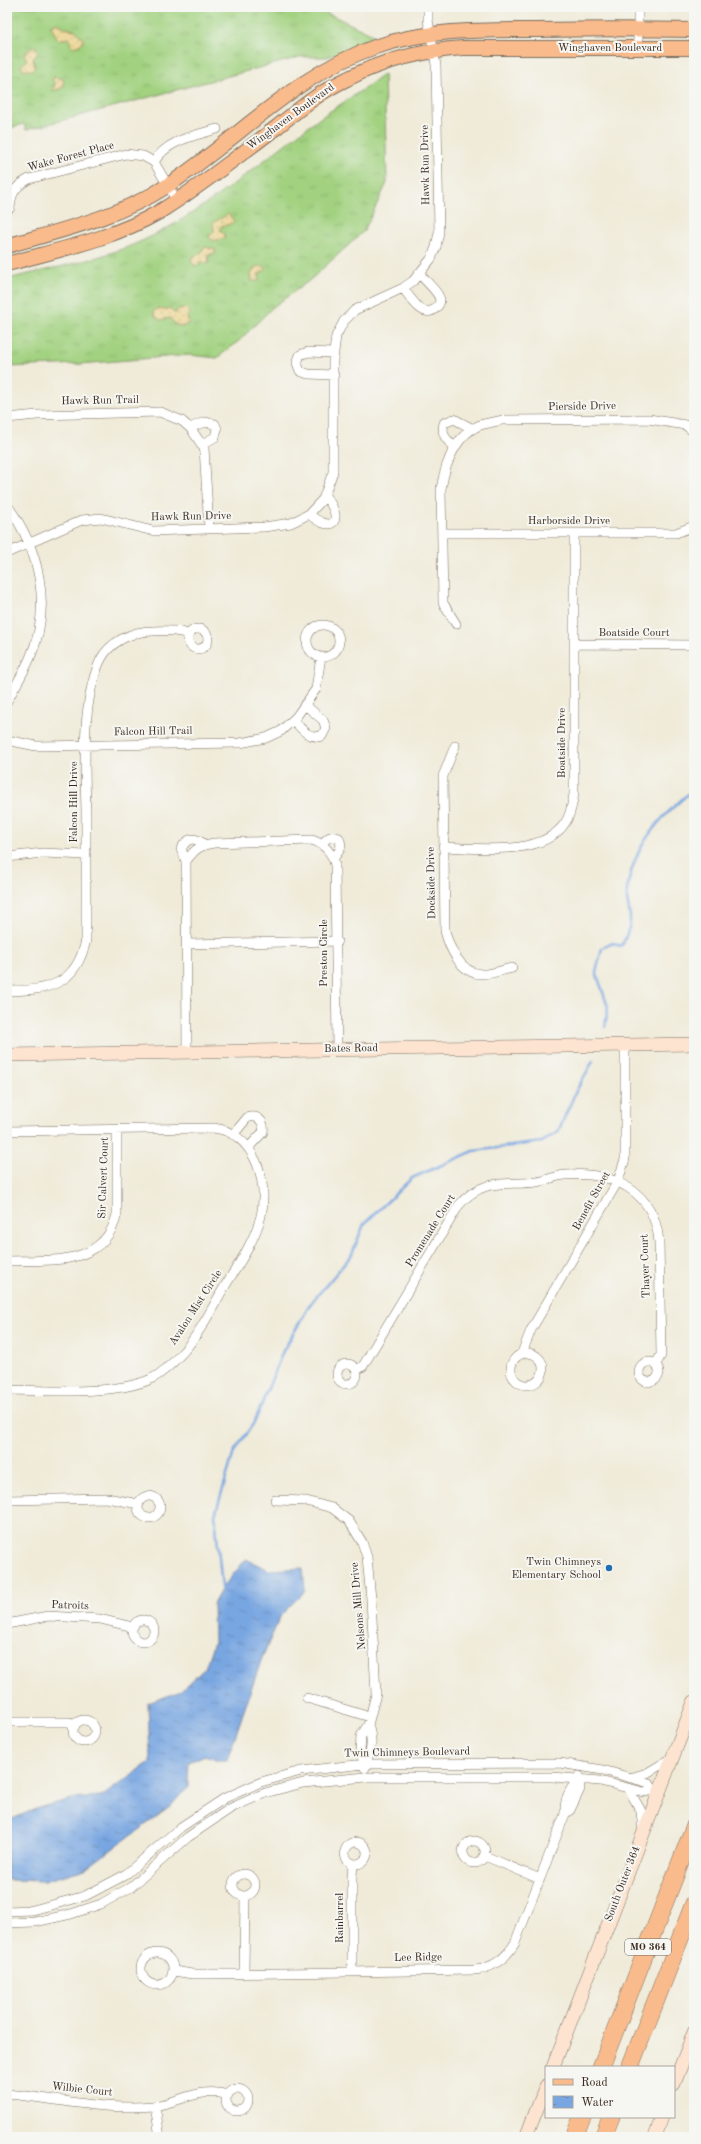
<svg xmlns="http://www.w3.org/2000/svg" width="701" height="2144" viewBox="0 0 701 2144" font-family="'Old Standard TT',serif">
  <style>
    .grass { fill: url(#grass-tufts); stroke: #6e7e4f }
    .sand { fill: url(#sand-dots); stroke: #94825e }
    .water { fill: url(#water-ripples); stroke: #5a6880 }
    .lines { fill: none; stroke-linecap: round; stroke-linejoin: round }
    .stream { stroke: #78a6e1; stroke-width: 2.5 }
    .street-casing { stroke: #7a6e5f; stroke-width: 10 }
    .secondary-casing { stroke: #7a6e5f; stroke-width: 14 }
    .primary-casing { stroke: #7a6e5f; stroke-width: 16 }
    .highway-casing { stroke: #7a6e5f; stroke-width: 18 }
    .street { stroke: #fff; stroke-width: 9 }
    .secondary { stroke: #fde4d1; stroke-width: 13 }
    .primary { stroke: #fabb8c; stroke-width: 14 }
    .highway { stroke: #fabb8c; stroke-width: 17 }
    .poi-dot { fill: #1f6fb2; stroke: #f6f6f2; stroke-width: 1.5 }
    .labels { text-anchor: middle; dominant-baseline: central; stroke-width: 4; stroke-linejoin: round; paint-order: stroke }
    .shield { fill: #f6f6f2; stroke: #73675e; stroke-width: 1 }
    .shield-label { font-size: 10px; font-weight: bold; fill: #3b2a1e }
    .street-label { font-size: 11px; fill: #3b2a1e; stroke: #f6f6f2 }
    .poi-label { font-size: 11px; fill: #3b2a1e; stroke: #f6f6f2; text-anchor: end }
  </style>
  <defs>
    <pattern id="grass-tufts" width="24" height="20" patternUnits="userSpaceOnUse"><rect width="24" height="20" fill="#a2d280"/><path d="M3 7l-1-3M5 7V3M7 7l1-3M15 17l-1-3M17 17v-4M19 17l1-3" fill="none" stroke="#8cb46e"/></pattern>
    <pattern id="sand-dots" width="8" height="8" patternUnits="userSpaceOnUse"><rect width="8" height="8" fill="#eeda9e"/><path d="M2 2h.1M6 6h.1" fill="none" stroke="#cdbb88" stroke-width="1.8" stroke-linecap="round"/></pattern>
    <pattern id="water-ripples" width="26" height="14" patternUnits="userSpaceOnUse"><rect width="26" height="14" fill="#78a6e1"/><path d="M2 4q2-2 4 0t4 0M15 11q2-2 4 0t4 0" fill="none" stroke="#6487b6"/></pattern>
  </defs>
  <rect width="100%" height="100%" fill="#f6f6f2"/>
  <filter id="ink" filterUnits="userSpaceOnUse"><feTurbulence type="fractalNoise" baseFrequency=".025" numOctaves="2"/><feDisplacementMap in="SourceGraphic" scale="8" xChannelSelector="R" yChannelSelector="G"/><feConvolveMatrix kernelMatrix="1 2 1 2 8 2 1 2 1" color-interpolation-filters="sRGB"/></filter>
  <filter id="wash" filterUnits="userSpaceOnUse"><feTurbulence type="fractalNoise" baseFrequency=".012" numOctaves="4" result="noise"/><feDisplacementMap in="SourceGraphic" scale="16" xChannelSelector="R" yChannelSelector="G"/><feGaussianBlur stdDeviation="0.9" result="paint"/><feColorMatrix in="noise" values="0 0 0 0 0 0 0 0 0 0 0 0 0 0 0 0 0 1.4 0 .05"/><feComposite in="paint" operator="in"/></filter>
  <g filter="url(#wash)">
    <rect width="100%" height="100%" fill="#f0ebd9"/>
    <path class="grass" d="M7 7H305L325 12 375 36 328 57H300L26 130 24 124 7 129Z
      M384 74 387 183 364 231 310 280 273 307 240 340 217 358 189 355 80 364 7 367V279C52 268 101 260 144 240 202 213 253 168 305 129 331 109 359 94 384 74Z"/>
    <path class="sand" d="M58 23 65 28 75 30 83 39V43L74 47 71 45 69 38 58 40 51 26Z
      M33 47H36L38 53 33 59 35 67 31 71 26 69 24 70 21 66 27 60 24 54Z
      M54 77 63 79 64 87 53 91 55 83 52 80Z
      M228 214 234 221 231 224 221 226 220 230 225 235V238L213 241 209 237 214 231 213 223Z
      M204 247 215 249V253L208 255 209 263 207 264 201 261 197 266 193 264 191 261 192 257 201 253Z
      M264 266 266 270 259 274V281H252L251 274 255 267Z
      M158 308 162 310 170 308 175 314 178 309 186 308 190 313 187 317 189 323 182 327 175 324 170 318 159 320 154 314V311Z"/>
    <path class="water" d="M246 1559 269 1570 303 1568 305 1591 281 1615 262 1658 227 1760H218L205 1755 189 1762 188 1786 170 1807 85 1869 45 1881 7 1880V1821L38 1808 71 1799 101 1797 150 1762 148 1703 181 1691 205 1668 214 1641 213 1604 222 1588Z"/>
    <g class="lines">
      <path class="stream" d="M605 1027 608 1007 596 972 602 948 613 943 620 946 623 944C626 936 631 926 630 918 630 909 625 899 627 890 634 844 660 817 694 789
        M222 1588 215 1515 234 1452 255 1421 283 1351 311 1303 351 1256 364 1224 412 1178 474 1151 542 1142 558 1132 576 1091 593 1061"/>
    </g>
  </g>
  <g filter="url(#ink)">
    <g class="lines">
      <defs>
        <path id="street" d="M638 47V7
          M154 162C167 140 194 136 217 129
          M10 208C11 192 16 186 29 179L126 154 143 156 154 162 177 201
          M403 288C410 297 423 320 436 308 438 306 440 304 440 300 439 292 424 280 419 273
          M334 375 308 374 300 371 297 363 300 355 308 352 334 353
          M7 418 37 415 160 412 182 421 191 429 204 448 209 528
          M190 428 204 422 215 424 217 429 215 437 201 445
          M455 448C446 439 441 435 444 423L454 419 473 429
          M7 505C39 548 53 606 30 658 24 672 15 687 7 701
          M309 514C333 535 345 520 325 496
          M443 533H676L694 526
          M7 553 82 520 101 518 153 531 264 527 291 523 309 514 323 499 333 472V360L336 336 344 321 355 310 403 288 413 281 431 259 436 247 439 232 436 65 428 20V7
          M456 624 443 603 441 489C445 465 455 435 480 425 487 423 495 422 502 420L649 419 685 425 694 432
          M307 641a16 16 0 1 1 32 0a16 16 0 1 1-32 0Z
          M188 639a10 10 0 1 1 20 0a10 10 0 1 1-20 0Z
          M575 644 694 645
          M293 720C302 729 308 739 322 736L326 728 323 720 305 705
          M7 740 36 746 240 743 266 738 281 731 296 717 316 689 321 657
          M455 746 443 776 445 931C449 947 460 973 481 974 490 975 502 970 512 968
          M322 844C327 838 331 834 339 838 343 847 340 851 333 858
          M443 847C478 848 543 857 565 823 571 815 572 804 574 794V533
          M7 857 43 853 86 855
          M186 861 181 849C187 838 194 836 204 844
          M186 944 337 941
          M7 991C48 990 76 986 86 940 86 897 86 854 86 812 85 766 81 704 100 661 109 642 132 631 153 631 164 631 178 629 189 635
          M187 1051 186 861C195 849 200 845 214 843L312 840C324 844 332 852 335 865L337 1049
          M7 1131 214 1128C254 1133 269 1180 261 1216 254 1243 236 1268 222 1291 210 1312 199 1334 183 1352 174 1362 163 1373 151 1379 117 1395 46 1391 7 1390
          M233 1135 247 1118C257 1114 265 1121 263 1132L248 1148
          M7 1261C49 1260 105 1267 117 1214V1130
          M511 1369a16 16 0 1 1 32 0a16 16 0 1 1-32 0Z
          M522 1353 531 1330 618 1181 625 1159V1044
          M639 1372a10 10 0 1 1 20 0a10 10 0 1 1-20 0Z
          M337 1374a10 10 0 1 1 20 0a10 10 0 1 1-20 0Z
          M357 1370 363 1366 459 1205C484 1177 504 1186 537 1182 547 1181 556 1175 566 1175 613 1171 655 1191 659 1242L661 1355 656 1364
          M138 1507a11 11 0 1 1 22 0a11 11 0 1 1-22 0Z
          M7 1500 107 1498 139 1504
          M275 1500 306 1501 332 1508 349 1521 362 1542 367 1557 371 1599 376 1694 368 1725 361 1736 360 1754 365 1762V1768
          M132 1631a11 11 0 1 1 22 0a11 11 0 1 1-22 0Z
          M7 1624 48 1616 100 1619 133 1627
          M307 1698 370 1717
          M73 1731a11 11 0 1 1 22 0a11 11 0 1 1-22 0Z
          M7 1722H69L75 1726
          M365 1762C373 1751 372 1737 368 1725
          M630 1778 647 1773 672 1758
          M628 1788 641 1811 643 1831
          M565 1814 570 1810 580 1789 579 1776
          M463 1852a11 11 0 1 1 22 0a11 11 0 1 1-22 0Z
          M345 1853a11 11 0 1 1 22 0a11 11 0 1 1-22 0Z
          M485 1856 540 1879
          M233 1885a11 11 0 1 1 22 0a11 11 0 1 1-22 0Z
          M7 1911 33 1910 85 1896 125 1875 181 1827 225 1798 261 1782 301 1771 365 1764 560 1763 603 1770 649 1783 653 1790 658 1793
          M7 1923 35 1922 71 1914 101 1904 131 1887 188 1837 231 1808 265 1793 303 1783 366 1777H553L600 1781 644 1792 653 1790
          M141 1969a16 16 0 1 1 32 0a16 16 0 1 1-32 0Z
          M174 1971 192 1974H210L475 1970C493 1968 506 1958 515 1943L565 1814C564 1800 569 1789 579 1779
          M352 1972V1876L353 1864
          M244 1973 245 1896
          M226 2100a11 11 0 1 1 22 0a11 11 0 1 1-22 0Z
          M7 2094C56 2098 104 2111 153 2106 179 2103 201 2086 228 2095
          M155 2106 160 2137"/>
        <path id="secondary" d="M7 1055 694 1044
          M553 2067 694 1702
          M674 2084 694 2032
          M526 2137 546 2086
          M655 2137 662 2117"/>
        <path id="primary" d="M7 246C62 230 119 217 167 186 236 141 295 74 375 47 428 29 482 30 537 30 589 29 642 29 694 30
          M7 264C57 250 113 239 159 212 200 187 238 156 277 127 299 109 321 91 347 79 383 60 422 51 463 48H694"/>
        <path id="highway" d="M601 2067 694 1827
          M630 2067 694 1903
          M574 2137 582 2117
          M603 2137 611 2117"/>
      </defs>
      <use href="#street" class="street-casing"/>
      <use href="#secondary" class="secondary-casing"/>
      <use href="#primary" class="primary-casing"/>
      <use href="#highway" class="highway-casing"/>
      <use href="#street" class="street"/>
      <use href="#secondary" class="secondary"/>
      <use href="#primary" class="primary"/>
      <use href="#highway" class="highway"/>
    </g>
  </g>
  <circle class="poi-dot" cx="609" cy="1568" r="4"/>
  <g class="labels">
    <rect class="shield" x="625" y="1939" width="46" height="16" rx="3"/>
    <g class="shield-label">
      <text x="648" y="1947">MO 364</text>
    </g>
    <g class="street-label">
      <text x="610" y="48">Winghaven Boulevard</text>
      <text transform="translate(291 117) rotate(-36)">Winghaven Boulevard</text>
      <text transform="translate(71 157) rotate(-15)">Wake Forest Place</text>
      <text transform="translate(426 165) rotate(-91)">Hawk Run Drive</text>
      <text transform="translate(100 401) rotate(-1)">Hawk Run Trail</text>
      <text transform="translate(582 407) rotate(-1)">Pierside Drive</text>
      <text transform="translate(191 517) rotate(-1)">Hawk Run Drive</text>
      <text x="569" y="521">Harborside Drive</text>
      <text x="634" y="633">Boatside Court</text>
      <text transform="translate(153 732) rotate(-1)">Falcon Hill Trail</text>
      <text transform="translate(562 743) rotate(-90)">Boatside Drive</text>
      <text transform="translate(74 802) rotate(-90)">Falcon Hill Drive</text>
      <text transform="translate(432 883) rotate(-91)">Dockside Drive</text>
      <text transform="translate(324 953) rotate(-90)">Preston Circle</text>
      <text transform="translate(351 1049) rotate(-1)">Bates Road</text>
      <text transform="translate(104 1178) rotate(-88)">Sir Calvert Court</text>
      <text transform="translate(592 1201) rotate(-61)">Benefit Street</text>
      <text transform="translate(431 1231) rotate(-58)">Promenade Court</text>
      <text transform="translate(646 1266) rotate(-92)">Thayer Court</text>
      <text transform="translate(196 1308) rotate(-57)">Avalon Mist Circle</text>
      <text transform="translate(70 1606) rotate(2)">Patroits</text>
      <text transform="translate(359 1606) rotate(-95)">Nelsons Mill Drive</text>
      <text transform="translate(407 1753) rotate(-1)">Twin Chimneys Boulevard</text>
      <text transform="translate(623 1884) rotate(-69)">South Outer 364</text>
      <text transform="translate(340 1918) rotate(-90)">Rainbarrel</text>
      <text transform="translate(418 1958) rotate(-1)">Lee Ridge</text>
      <text transform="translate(82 2090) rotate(6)">Wilbie Court</text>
    </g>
    <g class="poi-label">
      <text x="601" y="1562">Twin Chimneys<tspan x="601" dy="13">Elementary School</tspan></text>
    </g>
  </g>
  <rect width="701" height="2144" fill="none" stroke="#f6f6f2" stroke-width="24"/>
  <rect x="545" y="2066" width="130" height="52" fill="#f6f6f2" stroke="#aba49d"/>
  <rect x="553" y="2079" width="20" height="6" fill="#fabb8c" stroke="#aba49d"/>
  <text x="581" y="2086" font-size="12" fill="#3b2a1e">Road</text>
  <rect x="553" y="2096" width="20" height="12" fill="url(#water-ripples)" stroke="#aba49d"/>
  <text x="581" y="2106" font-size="12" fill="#3b2a1e">Water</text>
</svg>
